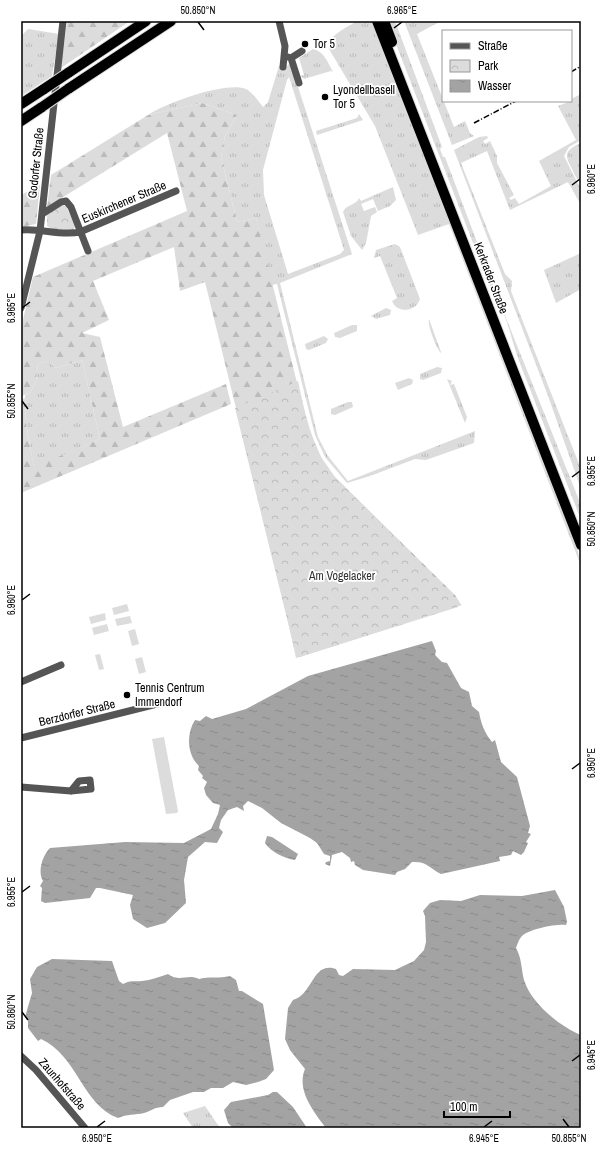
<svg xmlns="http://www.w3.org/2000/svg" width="602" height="1149" viewBox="0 0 602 1149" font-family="'Archivo Narrow',sans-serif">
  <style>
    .grass { fill: url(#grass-tufts); fill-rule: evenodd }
    .forest { fill: url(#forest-firs) }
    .park { fill: url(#park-crowns) }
    .garden { fill: #dcdcdc }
    .water { fill: url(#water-ripples) }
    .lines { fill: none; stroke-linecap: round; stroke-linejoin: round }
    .highway-casing { stroke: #dbdbdb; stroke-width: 12 }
    .minor { stroke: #555; stroke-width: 7 }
    .highway { stroke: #000; stroke-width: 10 }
    .rail { stroke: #000; stroke-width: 1.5; stroke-dasharray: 6 2 1 2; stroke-linecap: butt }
    .highway-bridge-casing { stroke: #dbdbdb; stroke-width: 12; stroke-linecap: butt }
    .highway-bridge { stroke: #000; stroke-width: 10 }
    .ticks { fill: none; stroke: #000; stroke-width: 1.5 }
    .poi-dot { fill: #000; stroke: #fff; stroke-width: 1.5 }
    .labels { text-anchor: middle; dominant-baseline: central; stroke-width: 3.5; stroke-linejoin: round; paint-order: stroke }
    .poi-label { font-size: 12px; fill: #000; stroke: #fff; text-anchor: start }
    .street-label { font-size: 12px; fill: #000; stroke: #fff }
    .park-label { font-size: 12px; fill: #333; stroke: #fff }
    .neatline { fill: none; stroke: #000; stroke-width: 1.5 }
    .ticks-label { font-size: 10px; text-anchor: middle; fill: #000 }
  </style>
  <defs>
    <pattern id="grass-tufts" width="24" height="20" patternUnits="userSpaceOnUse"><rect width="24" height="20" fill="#dcdcdc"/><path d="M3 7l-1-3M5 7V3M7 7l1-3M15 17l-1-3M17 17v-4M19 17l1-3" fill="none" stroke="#bbb"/></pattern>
    <pattern id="forest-firs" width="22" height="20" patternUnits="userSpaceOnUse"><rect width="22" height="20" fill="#dcdcdc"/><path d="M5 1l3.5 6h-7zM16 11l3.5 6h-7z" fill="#bbb"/></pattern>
    <pattern id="park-crowns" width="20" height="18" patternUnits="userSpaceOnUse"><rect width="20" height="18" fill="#dcdcdc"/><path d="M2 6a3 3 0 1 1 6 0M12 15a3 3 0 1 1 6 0" fill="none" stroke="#bbb"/></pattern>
    <pattern id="water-ripples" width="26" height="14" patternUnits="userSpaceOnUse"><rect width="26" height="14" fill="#a3a3a3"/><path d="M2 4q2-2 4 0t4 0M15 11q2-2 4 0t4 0" fill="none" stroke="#8b8b8b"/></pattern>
  </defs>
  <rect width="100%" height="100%" fill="#fff"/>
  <path class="grass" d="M357 21H373L575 539 581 566 449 224 418 235 375 126 329 49C326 36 348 27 357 21Z
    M387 21H395L442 147 440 149 443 157H445L498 298 581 505V520L519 361C511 340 508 315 494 297Z
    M404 21H441L417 34 454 127 465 121 470 133 474 136 452 145Z
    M28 29 59 34 52 76 21 96V36Z
    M313 49C324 51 328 63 333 72L331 71 304 79 300 76 304 75 299 58Z
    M289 64 291 65 352 254 280 283 318 437 328 456 348 481 475 431 474 443 426 460 415 459 370 476 347 483 325 457 315 435 277 284 271 285 256 218 237 222 221 157 225 136 237 115 202 103 148 115C166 103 226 81 246 89 252 92 258 101 263 107L268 102 279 66 285 68ZM289 77 344 250 340 254 288 274 264 195 263 170 287 80Z
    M581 94V140L569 147 564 156 581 190V205L568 182 510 210 487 151 461 163 505 274 512 281 511 291 516 304 581 469V489L548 396 454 150 479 137 487 136 488 138 483 141 485 144 490 141 497 156V163L514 195 509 198 511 200 515 198 519 204 551 186 539 161 576 140 558 106 571 101V99Z
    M359 114 363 120 317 135 316 131 357 118Z
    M581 143V181L580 182C576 179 574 173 572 169 563 153 566 150 581 143Z
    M393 187 396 200 390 206 378 211 373 199 361 204 364 211 375 207 377 212 371 216 366 243 362 250 351 236 343 212C346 204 357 205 359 198L361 201Z
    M395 244 400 247 420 299C416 312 397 314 392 301L397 298 380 256 374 258 376 250Z
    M581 253V289L556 303 544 270Z
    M386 308 391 310 390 315 376 319 371 316Z
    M429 319 441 352V353C436 348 427 324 429 319Z
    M352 325H357V331L340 338 335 337 334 333Z
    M324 336 328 339 326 343 309 350 306 349 305 344Z
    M82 360 100 439 34 468 26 423 25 395 30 393 36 381 38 364 48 361 56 368Z
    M437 367 442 368 441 373 423 380 420 379V374Z
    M409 378 413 380 412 384 398 390 395 383Z
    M447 379 452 381 450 385 454 384 467 417 465 423Z
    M348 402H352L353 407 335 415 331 414V409Z
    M205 1106 220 1128H193L183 1113Z"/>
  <path class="forest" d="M67 21H130L61 68Z
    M202 103 237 115 225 136 221 157 237 222 256 218 308 427 321 457 335 477 455 595 459 601 458 607 296 658 285 608 205 282 180 291 174 247 93 281 109 320 82 333 100 337 123 427 226 384 231 404 21 493V400L25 398 26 424 34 467 100 439 82 360 56 368 48 361 38 364 36 381 30 393 21 396V328L33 277 187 211 167 133 47 207 51 175 148 115Z
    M40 185 36 224 21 227V195Z"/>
  <path class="park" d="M61 205 66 206 75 226 73 230 51 229 47 226V214Z
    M298 381C305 413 311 443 329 471L462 605 300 657 296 655 235 408Z"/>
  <path class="garden" d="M127 604 129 611 114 615 112 608Z
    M105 613 106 620 91 624 89 617Z
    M130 616 132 623 117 626 115 619Z
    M107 624 109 631 94 635 92 628Z
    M135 629 139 644 132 646 128 631Z
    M100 654 104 669 99 670 95 655Z
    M142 657 146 672 139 674 135 659Z
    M164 737 178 811 177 813 166 814 152 739Z"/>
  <path class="water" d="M432 641 436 651 435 655 442 662 447 663 461 688 469 692 472 706 479 712C481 723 484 732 492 742L495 740 501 762 517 777 530 826 528 833 531 834 526 842 528 843 524 852 521 855 513 851 511 855 499 857 500 861 441 874C429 868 427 861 412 862L405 869 397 872 395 875 363 870 355 865 354 861 351 862 350 858 342 852 332 855 330 866 325 864 326 862 330 861V856L324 854 317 843 310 838 281 823 262 808 248 801 243 806 244 811 237 807 228 810 221 820 219 828 223 832 217 843 205 842 188 857 184 880 186 903 165 923 147 928 133 919 130 905 133 895 100 888H96L90 898 45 903 41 901 42 888 40 886 43 881C37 871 43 855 50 848L125 842 184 843 211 829 218 814 220 805 213 803 206 795 204 788 207 782 202 778 203 776 198 770 199 766C187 755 186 734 195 720L200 721 206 716 212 719 246 709 308 676Z
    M267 836 272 837 298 854 295 860C285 859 270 851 265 843Z
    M555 890 564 907 567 922 566 925C555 924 530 929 522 936 519 939 517 945 516 948 522 959 521 968 524 980 531 1003 559 1026 581 1035V1128H326C314 1112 296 1090 305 1069L290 1050 285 1039 288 1008 293 1000C313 995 312 961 336 969L339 975 343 976 353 969 395 970 414 961 424 950 426 942 425 916 423 911 430 903 440 900 461 901 480 895 522 896Z
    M52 959 112 961 119 981 123 984C130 980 135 982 142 981 151 980 159 977 168 974 180 983 187 973 199 979 208 976 220 979 230 976L236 980 239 991H242L263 1004 274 1070 266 1079 258 1082 246 1085 233 1082 223 1088H211L204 1092H193L170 1100 163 1107C155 1107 151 1111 144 1113 135 1115 127 1114 118 1118 82 1105 78 1056 41 1039L38 1041 28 1028V1020L25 1017 32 993 30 979 37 967Z
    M273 1092H277L293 1107 307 1128H233L228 1123 224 1110 231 1102 268 1095Z"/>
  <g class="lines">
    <defs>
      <path id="highway" d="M377 21 581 545
        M384 21 392 42
        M68 73 146 21
        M68 89 171 21
        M21 104 44 89
        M21 121 42 107"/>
    </defs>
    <use href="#highway" class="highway-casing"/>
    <path class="minor" d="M279 21 285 46 283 67
      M285 56 291 58 299 83
      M291 58 302 51
      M42 214 61 202 66 201 71 207 88 251
      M21 230C41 228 60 236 80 232L176 191
      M21 308 40 231 63 21
      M21 682 61 665
      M21 738 161 703
      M21 787 71 791 91 789 90 780 79 781 71 791
      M21 1056 36 1070 85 1128"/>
    <use href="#highway" class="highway"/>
    <path class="rail" d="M571 72 581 66
      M474 123 516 101"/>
    <defs>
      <path id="highway-bridge" d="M44 89 68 73
        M42 107 68 89"/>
    </defs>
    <use href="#highway-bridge" class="highway-bridge-casing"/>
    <use href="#highway-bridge" class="highway-bridge"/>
  </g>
  <path class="ticks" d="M198 22 204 30M394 28 402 22M572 185 580 179M22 308 30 302M22 401 28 409M572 477 580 471M574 521 580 529M22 600 30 594M572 769 580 763M22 892 30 886M22 1012 28 1020M572 1061 580 1055M563 1119 569 1127M97 1127 105 1121M484 1127 492 1121"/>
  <g class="poi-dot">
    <circle cx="305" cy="44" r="4"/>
    <circle cx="325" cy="97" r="4"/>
    <circle cx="127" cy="695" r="4"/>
  </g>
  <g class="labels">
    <g class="poi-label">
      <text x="313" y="44">Tor 5</text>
      <text x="333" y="90">Lyondellbasell<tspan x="333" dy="14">Tor 5</tspan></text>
      <text x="135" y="688">Tennis Centrum<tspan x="135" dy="14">Immendorf</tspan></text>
    </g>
    <g class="street-label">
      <text transform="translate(36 163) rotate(-84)">Godorfer Straße</text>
      <text transform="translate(124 202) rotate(-23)">Euskirchener Straße</text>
      <text transform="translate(491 278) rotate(69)">Kerkrader Straße</text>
      <text transform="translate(77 713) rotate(-14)">Berzdorfer Straße</text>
      <text transform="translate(62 1084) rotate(49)">Zaunhofstraße</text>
    </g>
    <g class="park-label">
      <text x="342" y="576">Am Vogelacker</text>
    </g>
  </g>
  <rect width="602" height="1149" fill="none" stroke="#ffffff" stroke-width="44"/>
  <rect x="442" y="30" width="130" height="72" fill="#ffffff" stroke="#999999"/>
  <rect x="450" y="43" width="20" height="6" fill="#555555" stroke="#999999"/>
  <text x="478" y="50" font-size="12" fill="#000000">Straße</text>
  <rect x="450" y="60" width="20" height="12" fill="url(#park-crowns)" stroke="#999999"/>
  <text x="478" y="70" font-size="12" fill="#000000">Park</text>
  <rect x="450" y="80" width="20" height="12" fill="url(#water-ripples)" stroke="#999999"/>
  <text x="478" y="90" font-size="12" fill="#000000">Wasser</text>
  <path d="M444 1111v6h66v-6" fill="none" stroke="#000000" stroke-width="2"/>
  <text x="450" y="1111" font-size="12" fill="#000000" stroke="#ffffff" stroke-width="3" paint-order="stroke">100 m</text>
  <rect x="22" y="22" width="558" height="1105" class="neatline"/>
  <g class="ticks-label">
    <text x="198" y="14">50.850°N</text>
    <text x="402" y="14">6.965°E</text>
    <text transform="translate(591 179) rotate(-90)" y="4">6.960°E</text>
    <text transform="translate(11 308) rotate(-90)" y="4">6.965°E</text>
    <text transform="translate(11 401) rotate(-90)" y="4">50.855°N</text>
    <text transform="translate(591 471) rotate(-90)" y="4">6.955°E</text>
    <text transform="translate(591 529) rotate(-90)" y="4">50.850°N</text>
    <text transform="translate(11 600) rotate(-90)" y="4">6.960°E</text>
    <text transform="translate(591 763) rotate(-90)" y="4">6.950°E</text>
    <text transform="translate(11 892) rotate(-90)" y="4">6.955°E</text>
    <text transform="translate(11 1012) rotate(-90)" y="4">50.860°N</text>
    <text transform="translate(591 1055) rotate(-90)" y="4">6.945°E</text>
    <text x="97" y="1142">6.950°E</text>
    <text x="484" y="1142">6.945°E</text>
    <text x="569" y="1142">50.855°N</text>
  </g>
</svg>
